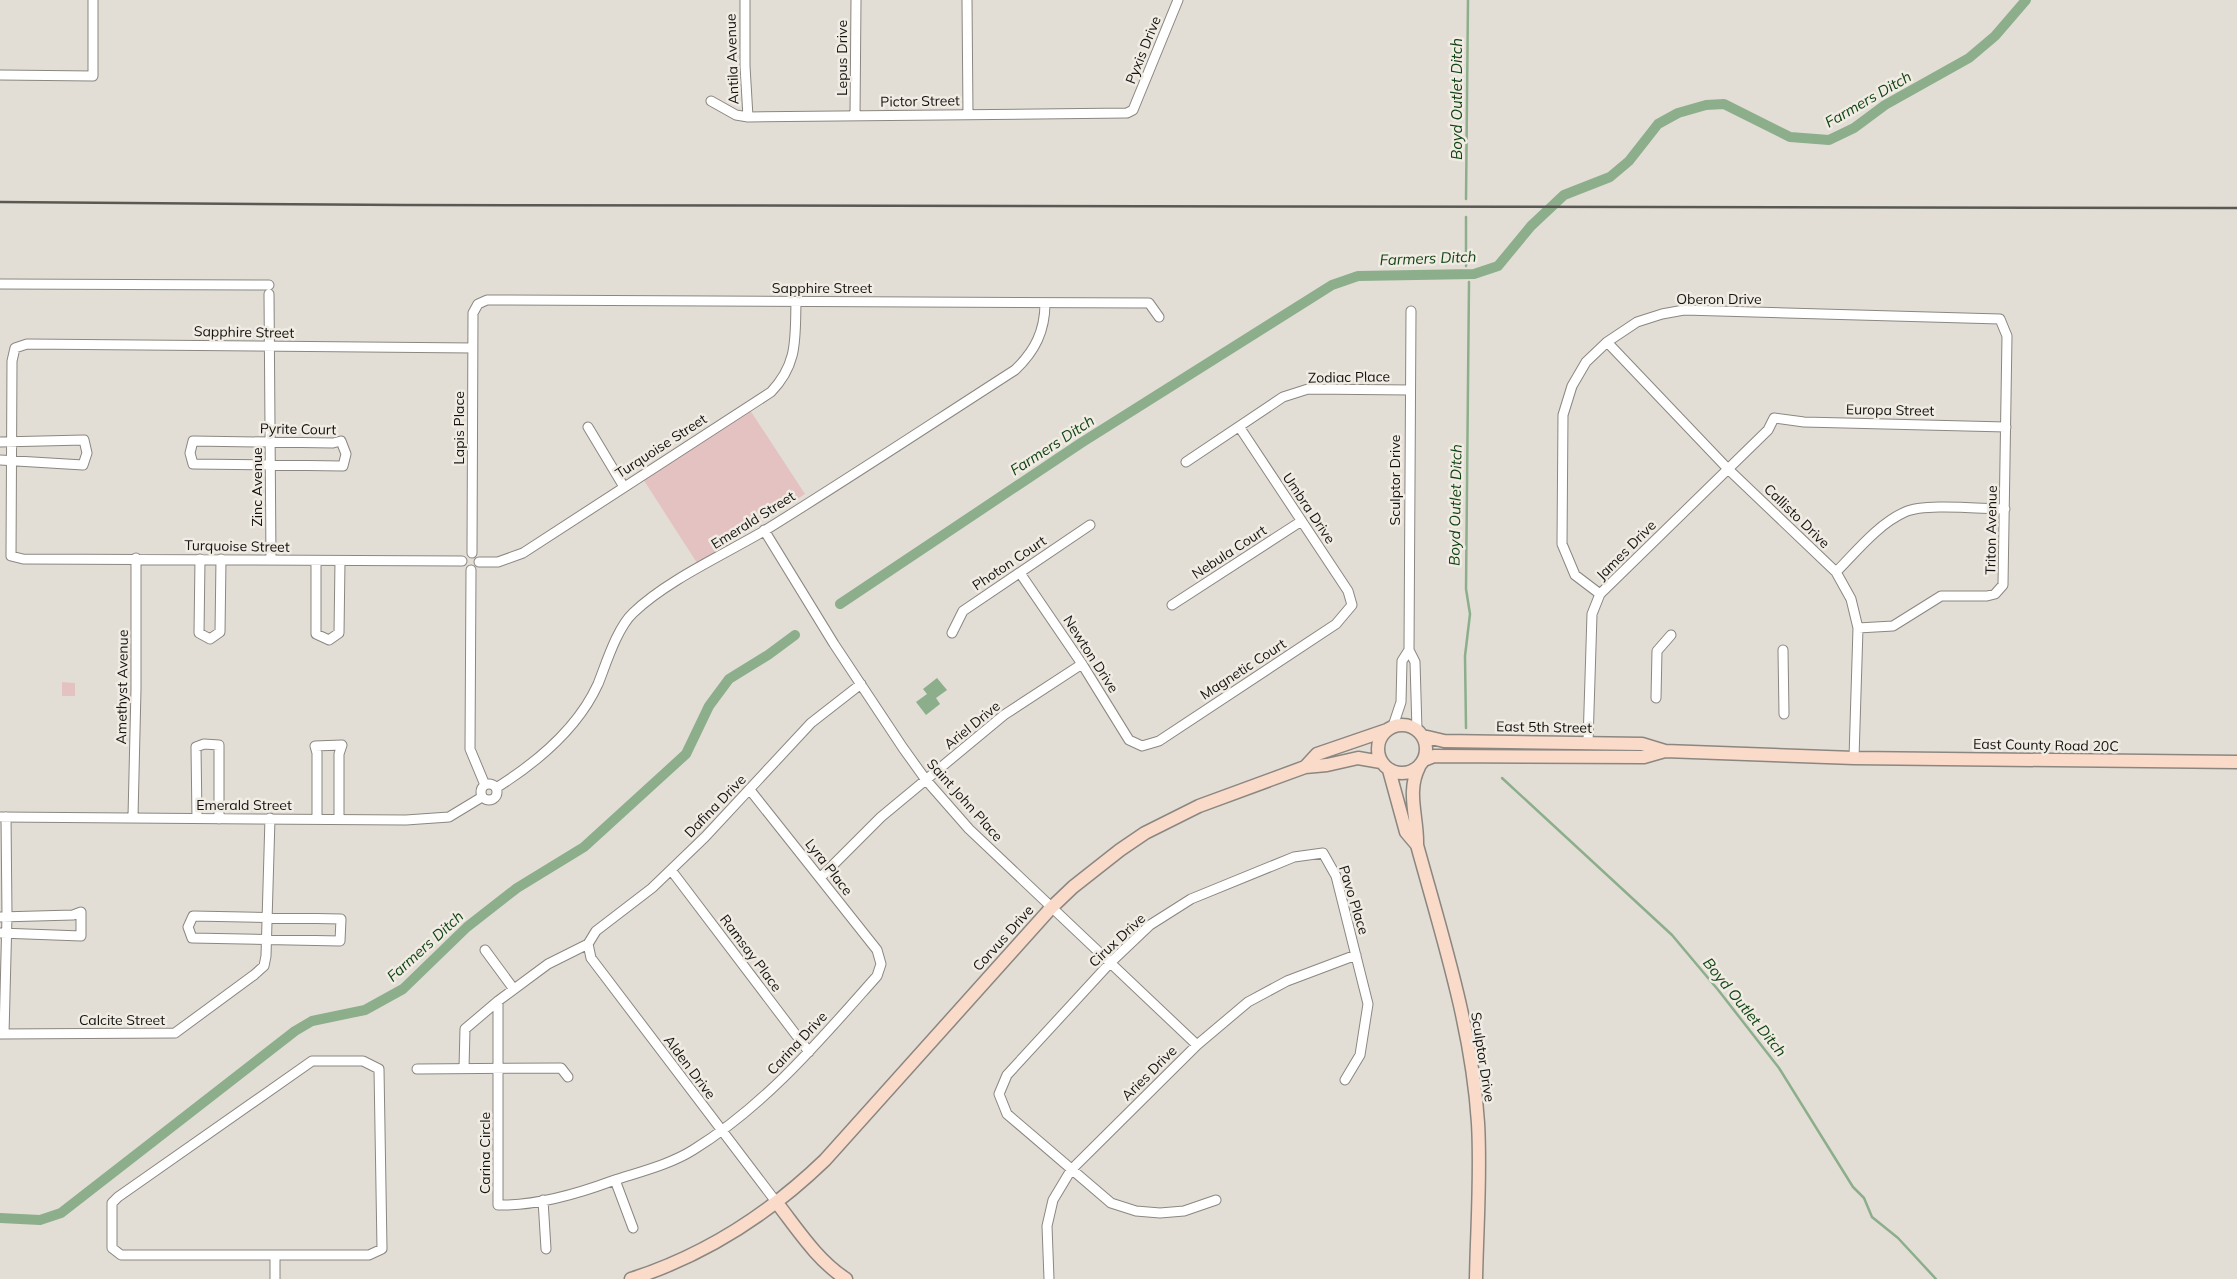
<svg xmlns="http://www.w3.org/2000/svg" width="2237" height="1279" viewBox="0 0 2237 1279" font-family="Mulish,sans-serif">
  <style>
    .green { fill: #e5c2c2 }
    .water { fill: #8cae8a }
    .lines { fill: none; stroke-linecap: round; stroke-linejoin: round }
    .stream { stroke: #8cae8a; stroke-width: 2.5 }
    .canal { stroke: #8cae8a; stroke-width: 10 }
    .street-casing { stroke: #8b8780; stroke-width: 11 }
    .secondary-casing { stroke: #8b8780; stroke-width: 15 }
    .street { stroke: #fff; stroke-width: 9 }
    .secondary { stroke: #fadbca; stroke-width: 12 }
    .rail { stroke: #5a5853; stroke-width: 2.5 }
    .labels { text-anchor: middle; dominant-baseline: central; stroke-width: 5; stroke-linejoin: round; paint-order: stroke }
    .street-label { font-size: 14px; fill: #141310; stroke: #f0ebe3 }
    .water-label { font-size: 15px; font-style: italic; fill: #114413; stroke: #f0ebe3 }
  </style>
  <rect width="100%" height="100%" fill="#e2ded6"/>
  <path class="green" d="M750 410 805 494 697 563 643 479Z
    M62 682 75 683V696H62Z"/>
  <path class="water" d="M937 678 947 690 936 698 940 704 926 715 916 702 927 694 923 689Z"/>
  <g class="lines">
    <path class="stream" d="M1466 199 1468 0
      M1466 217V266
      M1466 728 1465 656 1470 614 1466 589 1469 282
      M1502 778 1672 935 1719 991 1779 1068 1853 1187 1864 1198 1872 1217 1898 1238 1936 1279"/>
    <path class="canal" d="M840 604 1081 443 1332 285 1358 276 1474 274 1498 266 1531 226 1564 195 1610 177 1629 161 1658 124 1678 113 1706 105 1724 104 1790 137 1829 140 1854 128 1885 105 1969 58 1995 36 2026 0
      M0 1218 40 1220 61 1213 295 1031 312 1021 365 1010 403 989 467 927 517 888 584 847 686 754 709 706 729 679 768 655 795 635"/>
    <defs>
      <path id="street" d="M745 0V66L748 117
        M967 0 968 114
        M0 75 93 76V0
        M711 101 736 115 748 117 1127 113 1133 110 1178 0
        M855 116 856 0
        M0 284 269 285
        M269 294 271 560
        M1607 342 1728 469 1836 572 1851 599 1858 628 1854 758
        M588 427 624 487
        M193 441 333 443 341 441 346 454 343 466 193 464 190 453Z
        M0 442 84 440 87 453 83 465 0 460
        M1186 462 1283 397 1308 389 1410 390
        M764 530 834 644 903 748 926 780 969 829 1197 1045
        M472 553 473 313 478 304 487 300 1149 303 1159 317
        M200 559 199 633 210 639 220 632 221 559
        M316 561V634L329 640 339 633 340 561
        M462 561 23 559 11 556 12 361 15 348 27 344 473 348
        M479 562H498L523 553 771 392C798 364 795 339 796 302
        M471 570 470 749 485 785
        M1836 572C1856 552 1878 524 1905 512 1925 503 1981 509 2005 509
        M1020 573 1082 664 1129 740 1142 746 1159 741 1336 624 1352 605 1348 591 1240 428
        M1600 594 1575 575 1562 544 1563 415 1572 386 1586 362 1607 342 1637 322 1662 314 1684 310 2000 319 2007 336 2003 585 1995 594 1987 596H1941L1893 626 1858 628
        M1172 605 1300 522
        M952 633 963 611 1090 525
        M1409 650 1415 662 1417 730
        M1783 650 1784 714
        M1656 698 1657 651 1671 635
        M1393 726 1401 702 1402 661 1409 650 1411 311
        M1588 742 1592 614 1600 594 1768 430 1774 418 1804 422 2006 427
        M481 792a8 8 0 1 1 16 0a8 8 0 1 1-16 0Z
        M496 788C536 763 578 728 598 684 606 664 617 628 633 613 666 581 723 555 764 531 848 479 931 424 1015 370 1035 351 1045 331 1045 303
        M0 817 406 820 449 817 482 797
        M133 817 136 689V558
        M197 818 196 747 204 744 219 745V819
        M317 819V753L315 746 342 745 339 754V819
        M671 870 809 1052
        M820 878 881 817 1004 715 1082 664
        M193 916 341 919 340 941 192 938 188 927Z
        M0 917 73 915 81 912V936L0 933
        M588 944 548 964 498 1001V1205C536 1206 577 1194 612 1181 639 1172 669 1165 693 1150 766 1105 821 1039 877 976L881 964 877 950 750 790
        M485 950 513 988
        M0 1034 175 1033 254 975 264 966 266 956 270 818
        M4 1034 7 916 6 817
        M312 1061H363L379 1069 382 1249 369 1255H121L112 1248V1203L118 1197Z
        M464 1068 465 1029 498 1001
        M417 1069 561 1068 568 1077
        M615 1180 633 1228
        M543 1200 546 1249
        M1216 1200 1184 1211 1160 1213 1136 1211 1111 1203 1007 1114 999 1094 1007 1075 1110 963 1150 925 1191 899 1294 857 1323 853 1336 876 1368 1004 1360 1055 1345 1080
        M777 1203 591 958 588 944 596 931 652 888 705 837 811 723 861 684
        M275 1255V1279
        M1049 1279 1047 1226 1053 1200 1071 1170 1197 1045 1248 1002 1287 981 1356 955"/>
      <path id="secondary" d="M1378 749a24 24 0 1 1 48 0a24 24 0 1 1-48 0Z
        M1423 736 1444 741 1642 744 1665 751 1854 758 2237 762
        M1424 760 1434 756 1644 757 1665 751
        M1305 767 1317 754 1387 730
        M1419 767C1406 792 1418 818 1417 845 1442 936 1472 1028 1478 1123 1481 1174 1477 1227 1476 1279
        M1389 770 1406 832 1417 845
        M777 1203C798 1230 817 1260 846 1279
        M631 1279C706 1255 768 1215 825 1160L1051 908 1073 887 1120 850 1145 833 1199 806 1305 767 1327 765 1358 758 1381 762"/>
    </defs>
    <use href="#street" class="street-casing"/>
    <use href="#secondary" class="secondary-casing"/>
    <use href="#street" class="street"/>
    <use href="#secondary" class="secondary"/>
    <path class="rail" d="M0 202 404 205 2237 208"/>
  </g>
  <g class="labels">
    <g class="street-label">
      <text transform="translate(1143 50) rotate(-68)">Pyxis Drive</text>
      <text transform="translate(842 58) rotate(-90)">Lepus Drive</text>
      <text transform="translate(732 59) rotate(-92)">Antila Avenue</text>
      <text transform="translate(920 101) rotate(-1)">Pictor Street</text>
      <text x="822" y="288">Sapphire Street</text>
      <text x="1719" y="299">Oberon Drive</text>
      <text transform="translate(244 332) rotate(1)">Sapphire Street</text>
      <text transform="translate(1349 377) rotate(-1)">Zodiac Place</text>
      <text transform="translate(1890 410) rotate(1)">Europa Street</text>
      <text transform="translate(459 428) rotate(-90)">Lapis Place</text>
      <text transform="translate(298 429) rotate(1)">Pyrite Court</text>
      <text transform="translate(661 446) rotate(-33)">Turquoise Street</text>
      <text transform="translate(1395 480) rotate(-90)">Sculptor Drive</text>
      <text transform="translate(257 487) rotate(-90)">Zinc Avenue</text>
      <text transform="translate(1309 508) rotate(56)">Umbra Drive</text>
      <text transform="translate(1797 516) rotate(44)">Callisto Drive</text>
      <text transform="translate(753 520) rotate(-32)">Emerald Street</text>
      <text transform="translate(1991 530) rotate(-89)">Triton Avenue</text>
      <text transform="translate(237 546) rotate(1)">Turquoise Street</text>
      <text transform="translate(1626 550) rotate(-45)">James Drive</text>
      <text transform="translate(1229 552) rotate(-33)">Nebula Court</text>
      <text transform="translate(1009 563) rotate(-34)">Photon Court</text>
      <text transform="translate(1091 654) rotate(57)">Newton Drive</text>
      <text transform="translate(1243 669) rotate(-33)">Magnetic Court</text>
      <text transform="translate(122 687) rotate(-89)">Amethyst Avenue</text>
      <text transform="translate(972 725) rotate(-39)">Ariel Drive</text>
      <text transform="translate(1544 727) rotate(1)">East 5th Street</text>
      <text transform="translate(2046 745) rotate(1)">East County Road 20C</text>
      <text transform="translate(965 800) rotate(48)">Saint John Place</text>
      <text x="244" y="805">Emerald Street</text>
      <text transform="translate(715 806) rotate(-46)">Dafina Drive</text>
      <text transform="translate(829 867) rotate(52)">Lyra Place</text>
      <text transform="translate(1354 900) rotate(73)">Pavo Place</text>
      <text transform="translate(1003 938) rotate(-48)">Corvus Drive</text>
      <text transform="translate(1117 940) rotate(-43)">Cirux Drive</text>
      <text transform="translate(751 953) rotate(53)">Ramsay Place</text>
      <text x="122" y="1020">Calcite Street</text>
      <text transform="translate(797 1043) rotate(-47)">Carina Drive</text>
      <text transform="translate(1483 1057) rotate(81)">Sculptor Drive</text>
      <text transform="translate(690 1067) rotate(53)">Alden Drive</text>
      <text transform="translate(1149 1073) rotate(-45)">Aries Drive</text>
      <text transform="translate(485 1153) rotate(-90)">Carina Circle</text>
    </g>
    <g class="water-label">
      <text transform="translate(1456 99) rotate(-90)">Boyd Outlet Ditch</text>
      <text transform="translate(1868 99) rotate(-30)">Farmers Ditch</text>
      <text transform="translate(1428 258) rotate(-2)">Farmers Ditch</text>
      <text transform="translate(1052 445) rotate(-33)">Farmers Ditch</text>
      <text transform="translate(1455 505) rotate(-89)">Boyd Outlet Ditch</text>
      <text transform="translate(425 946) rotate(-42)">Farmers Ditch</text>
      <text transform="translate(1745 1007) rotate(51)">Boyd Outlet Ditch</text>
    </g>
  </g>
</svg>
